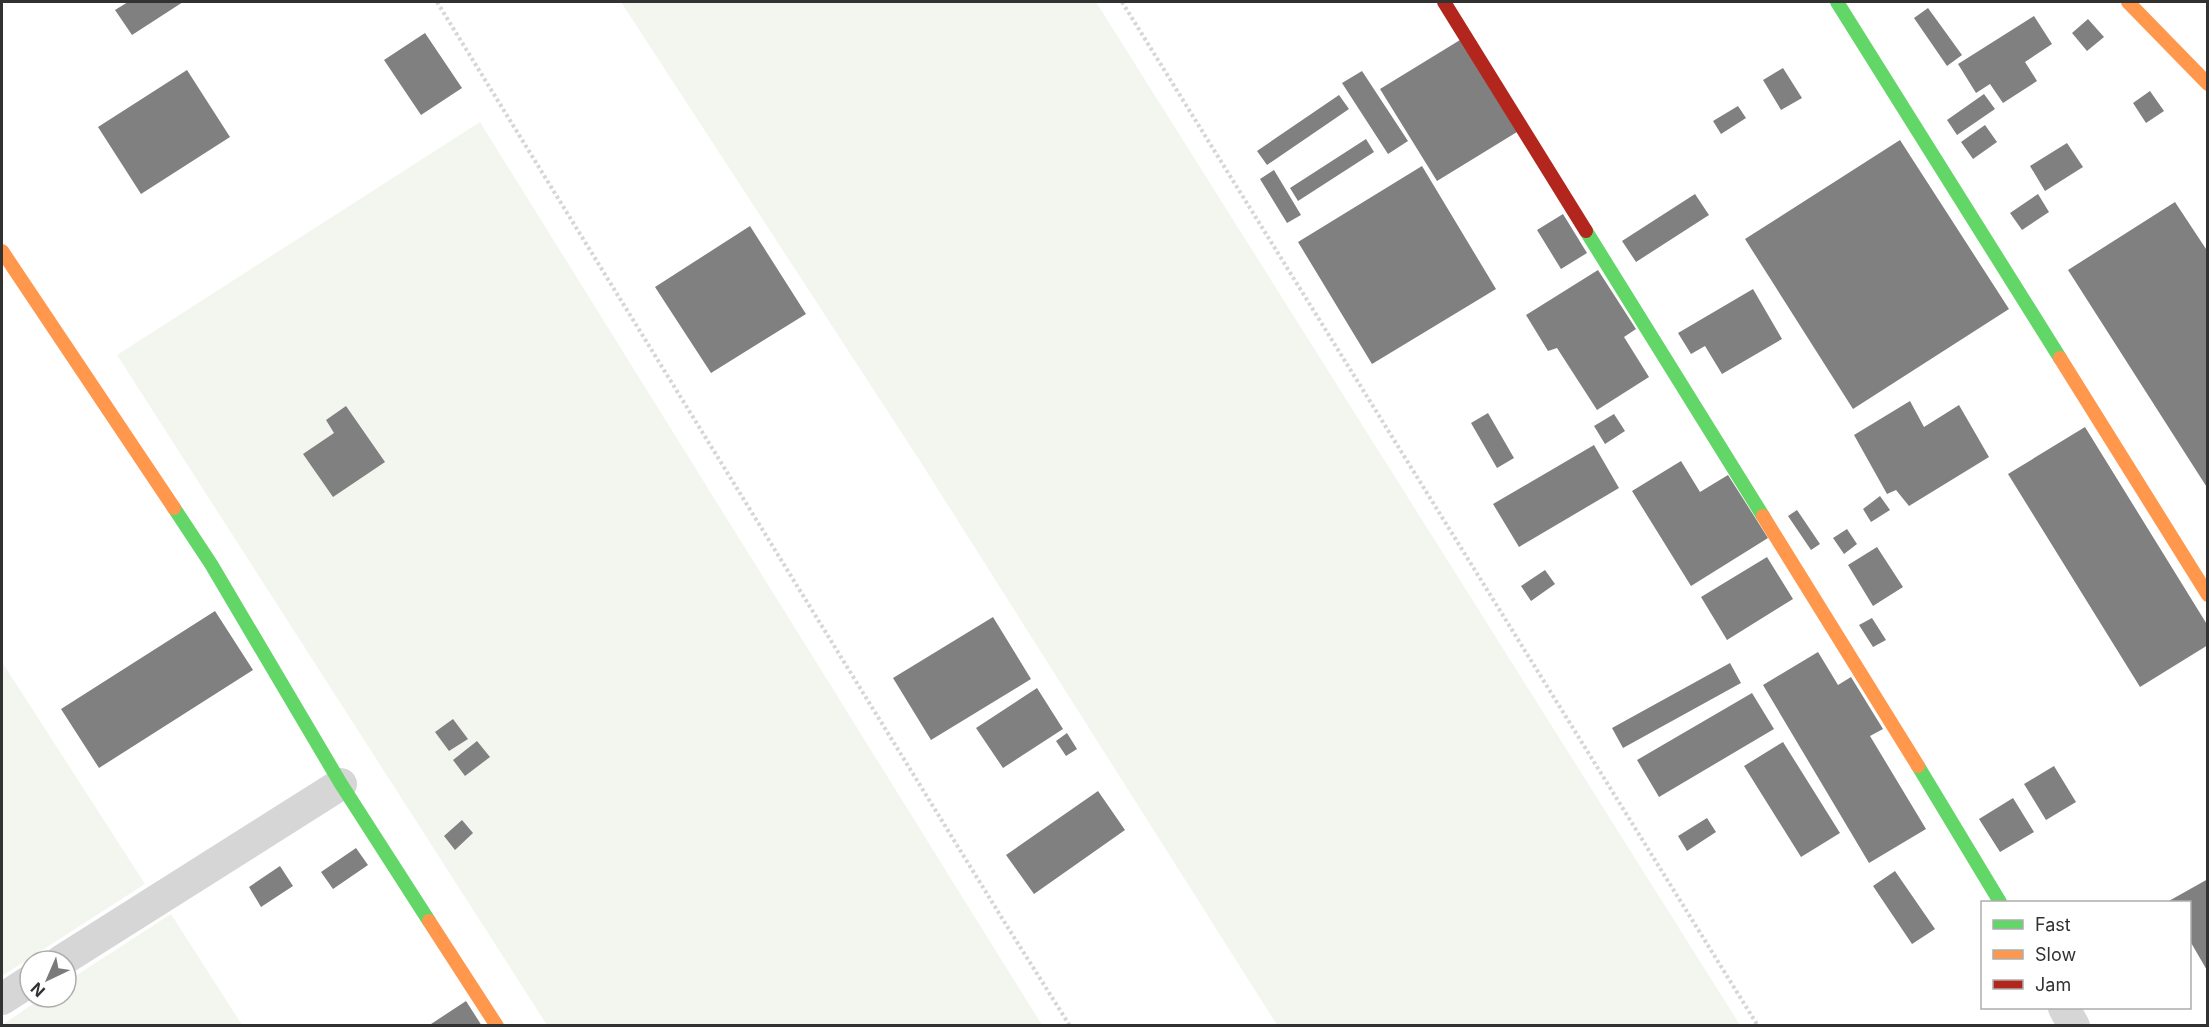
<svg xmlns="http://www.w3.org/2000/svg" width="2209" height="1027" viewBox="0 0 2209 1027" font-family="Inter,sans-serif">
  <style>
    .green { fill: #f3f6ee }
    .building { fill: #808080 }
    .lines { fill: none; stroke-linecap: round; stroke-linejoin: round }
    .path { stroke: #d6d6d6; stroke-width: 4; stroke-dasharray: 3 3; stroke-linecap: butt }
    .street { stroke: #d6d6d6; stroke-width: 32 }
    .fast { stroke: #63d668; stroke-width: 14 }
    .slow { stroke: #ff974d; stroke-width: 14 }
    .jam { stroke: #b3261e; stroke-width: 14 }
  </style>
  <rect width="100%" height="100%" fill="#fff"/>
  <path class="green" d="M621 2H1096L1740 1025H1277L920 461Z
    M480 122 1042 1025H547L117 355Z
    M2 662 145 884 2 976Z
    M171 914 242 1025H2L43 997H66V982Z"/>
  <path class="building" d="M128 2H183L132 35 115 10Z
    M1928 8 1962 55 1947 66 1914 18Z
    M2034 16 2052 44 2025 62 2037 81 2003 103 1990 84 1976 93 1958 64Z
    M2088 19 2104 37 2087 51 2072 33Z
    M425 33 462 88 421 115 384 60Z
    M1460 40 1517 132 1437 181 1380 89Z
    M1783 68 1802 98 1781 110 1763 80Z
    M187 70 230 137 141 194 98 127Z
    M1362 71 1408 141 1388 154 1342 83Z
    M2150 91 2164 111 2146 123 2133 103Z
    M1984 94 1995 109 1957 135 1947 120Z
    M1339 95 1349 109 1267 165 1257 151Z
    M1738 106 1746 118 1721 134 1713 121Z
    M1985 125 1997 142 1973 159 1961 142Z
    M1366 139 1374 152 1298 201 1290 188Z
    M1900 140 2009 309 1853 409 1745 239Z
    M2067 143 2083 167 2045 191 2030 166Z
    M1422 166 1496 289 1372 364 1298 242Z
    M1274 170 1301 215 1287 223 1260 179Z
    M1695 194 1709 215 1636 262 1622 241Z
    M2038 194 2049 212 2022 230 2010 213Z
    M2175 202 2208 252V489L2068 270Z
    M1563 214 1587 253 1561 269 1537 230Z
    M750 226 806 314 711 373 655 287Z
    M1598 270 1636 329 1624 337 1649 377 1597 410 1557 348 1548 351 1526 315Z
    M1753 289 1782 339 1722 374 1705 346 1691 354 1678 333Z
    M1910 401 1924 427 1959 405 1989 457 1909 506 1896 490 1887 494 1854 435Z
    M346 406 385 462 333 497 303 454 334 433 326 420Z
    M1488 413 1514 458 1497 468 1471 423Z
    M1614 414 1625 431 1605 444 1594 426Z
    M2085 427 2208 626V645L2140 687 2008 474Z
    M1594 445 1619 488 1519 547 1493 504Z
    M1681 461 1700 492 1728 475 1768 538 1691 586 1632 491Z
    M1880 496 1890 510 1871 522 1863 509Z
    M1797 510 1820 544 1811 550 1788 516Z
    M1847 529 1857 544 1844 554 1833 538Z
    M1877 547 1903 587 1873 606 1848 565Z
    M1767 557 1793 599 1727 640 1701 597Z
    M1545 570 1555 584 1531 601 1521 586Z
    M215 611 253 670 99 768 61 709Z
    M993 617 1031 679 931 740 893 678Z
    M1872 618 1886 640 1873 647 1859 625Z
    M1818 652 1838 685 1851 677 1883 729 1870 736 1926 829 1869 863 1763 685Z
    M1730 663 1741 683 1623 748 1612 728Z
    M1037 688 1063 729 1003 768 976 728Z
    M1752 693 1774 729 1659 797 1637 760Z
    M453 719 468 739 449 751 435 732Z
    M1067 733 1077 749 1066 756 1056 741Z
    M477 741 490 757 465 776 453 760Z
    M1783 742 1840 833 1801 857 1744 766Z
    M2054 766 2076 802 2046 820 2024 784Z
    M1098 791 1125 830 1034 894 1006 855Z
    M2013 798 2034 832 2000 852 1979 819Z
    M1707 818 1716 832 1687 851 1678 836Z
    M462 820 473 833 455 850 444 836Z
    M356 848 368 865 333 889 321 872Z
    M280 866 293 886 261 907 249 887Z
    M1895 871 1935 929 1912 944 1873 886Z
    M2208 879V972L2190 941V902H2167Z
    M466 1001 482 1026H428Z"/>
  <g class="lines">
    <path class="path" d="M437 2 1005 923 1070 1026
      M1122 2 1758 1026"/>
    <path class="street" d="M61 961 341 784
      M2 999 30 981
      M2064 1008 2074 1026"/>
    <path class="fast" d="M1837 2 2060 358
      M1586 231 1763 516
      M174 508 211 564 341 784 429 921
      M1918 766 2000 902"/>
    <path class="slow" d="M2128 2 2208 84
      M2 251 174 508
      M2060 358 2208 595
      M1763 516 1918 766
      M429 921 497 1026"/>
    <path class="jam" d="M1444 2 1586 231"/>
  </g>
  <rect width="2209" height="1027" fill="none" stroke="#323232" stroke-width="6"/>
  <rect x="1981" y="901" width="210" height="108" fill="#ffffff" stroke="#adadad" stroke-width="1.5"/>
  <rect x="1993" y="920" width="30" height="9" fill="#63d668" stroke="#adadad" stroke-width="1.5"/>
  <text x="2035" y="931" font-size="18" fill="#323232">Fast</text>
  <rect x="1993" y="950" width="30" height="9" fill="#ff974d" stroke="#adadad" stroke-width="1.5"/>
  <text x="2035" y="961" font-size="18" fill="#323232">Slow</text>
  <rect x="1993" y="980" width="30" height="9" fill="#b3261e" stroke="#adadad" stroke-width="1.5"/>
  <text x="2035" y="991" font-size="18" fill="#323232">Jam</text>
  <g transform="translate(48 979) rotate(224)"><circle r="28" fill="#ffffff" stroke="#adadad" stroke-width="1.5"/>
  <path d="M0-4.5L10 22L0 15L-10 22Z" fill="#7a7a7a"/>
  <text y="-9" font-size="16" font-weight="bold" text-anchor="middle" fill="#323232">N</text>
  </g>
</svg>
